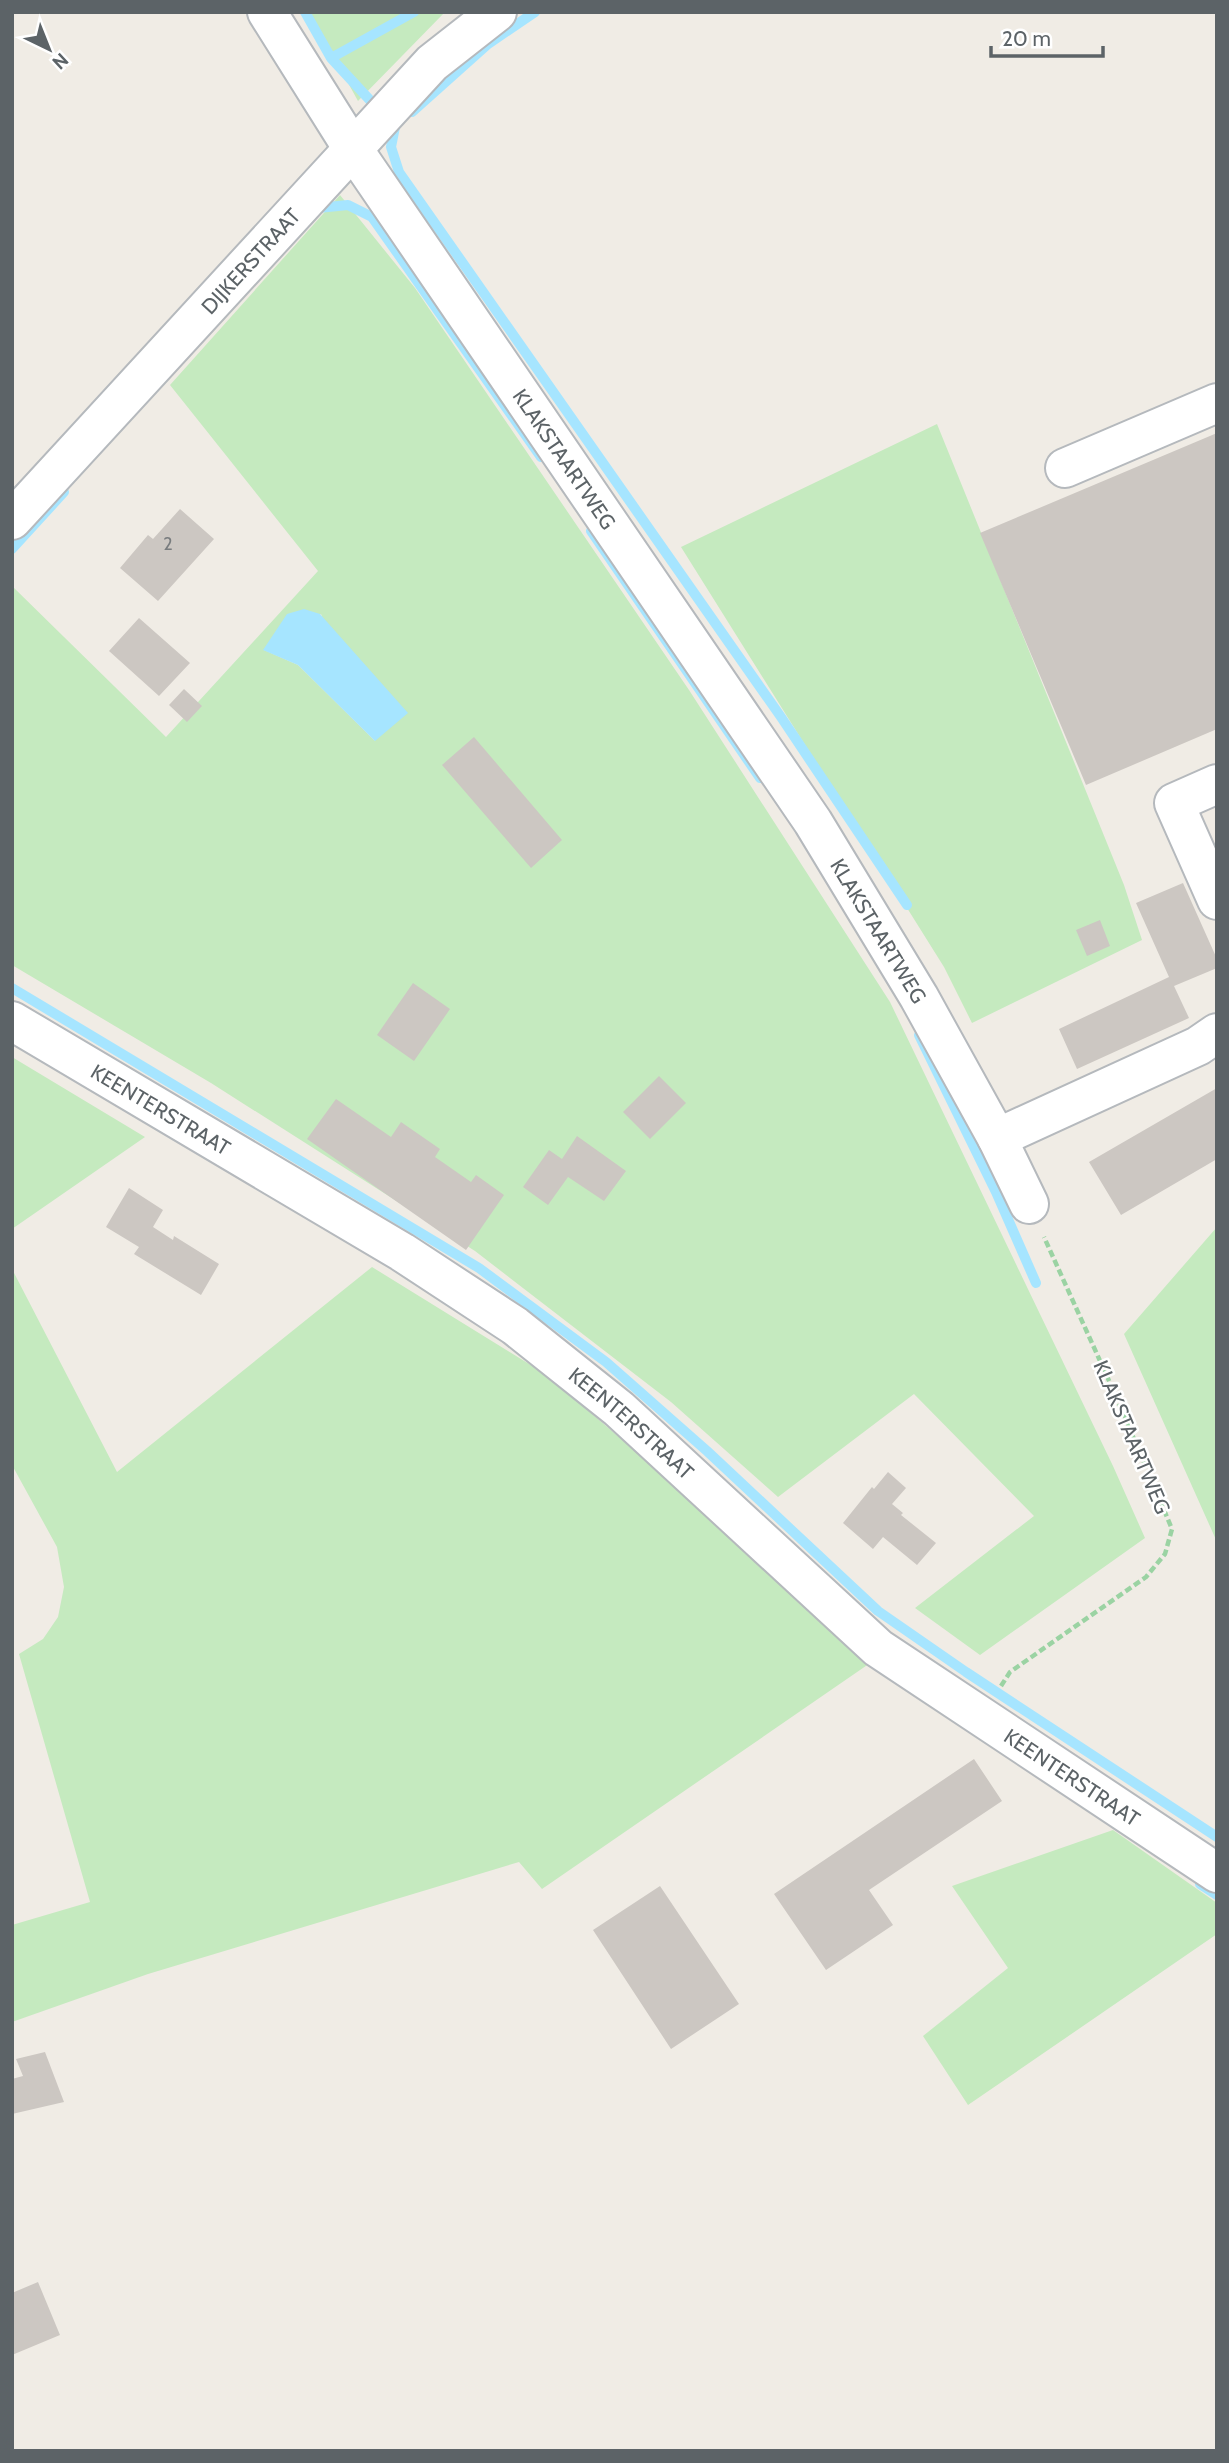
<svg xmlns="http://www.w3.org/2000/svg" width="1229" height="2463" viewBox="0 0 1229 2463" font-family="Cabin,sans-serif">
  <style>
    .green { fill: #c5eabf; fill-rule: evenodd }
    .water { fill: #a6e5ff }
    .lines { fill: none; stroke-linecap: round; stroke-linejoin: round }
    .stream { stroke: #a6e5ff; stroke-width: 10 }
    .building { fill: #ccc7c2 }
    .minor-casing { stroke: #b5b9bd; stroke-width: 42 }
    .path { stroke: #9bd3a3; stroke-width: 4.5; stroke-dasharray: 7 3.5; stroke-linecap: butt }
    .minor { stroke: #fff; stroke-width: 38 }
    .labels { text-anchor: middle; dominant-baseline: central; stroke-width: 5; stroke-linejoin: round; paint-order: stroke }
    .number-label { font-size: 18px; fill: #787c7e }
    .street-label { font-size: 21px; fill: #5c6367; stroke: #fff }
  </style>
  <rect width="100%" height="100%" fill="#f0ece5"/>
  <path class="green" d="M309 12H445L358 101Z
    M340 195 415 288 689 690 890 1002 1113 1466 1145 1538 980 1655 915 1608 1034 1516 914 1394 778 1497 671 1402 475 1251 211 1083 12 965V586L166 737 318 571 170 385ZM321 614 375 741 298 665 264 650Z
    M937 424 1124 885 1142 940 972 1023 944 967 681 547Z
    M12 1057 145 1137 12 1229Z
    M1217 1227V1542L1124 1334Z
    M372 1267 547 1375 876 1659 542 1889 519 1862 148 1974 12 2022V1925L90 1902 19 1654 43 1639 58 1617 64 1587 57 1547 12 1465V1269L117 1472Z
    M1113 1830 1217 1903V1934L968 2105 923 2036 1008 1968 952 1886Z"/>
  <path class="water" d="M304 609 320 614 408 713 375 741 298 665 263 650 287 614Z"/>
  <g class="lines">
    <path class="stream" d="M305 12 331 58 414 12
      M331 58 379 110
      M412 112 488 44 535 12
      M390 122 395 127 391 147 399 172 781 717 907 905
      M315 211 318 208 348 205 372 217 541 457
      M591 531 760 778
      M12 549 64 492
      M12 988 479 1268 606 1362 707 1451 878 1611 966 1672 1217 1837
      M919 1035 996 1192 1036 1283
      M1200 1884 1217 1895"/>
  </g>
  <path class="building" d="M1217 433V729L1086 785 980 533Z
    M180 509 214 539 158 601 120 568 148 535 153 539Z
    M139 618 190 663 159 696 109 651Z
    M184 689 202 706 187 722 169 705Z
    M474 737 562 840 531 868 442 765Z
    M1183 883 1217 959V968L1174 986 1189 1018 1077 1069 1059 1029 1169 977 1136 903Z
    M1100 920 1110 946 1087 956 1076 930Z
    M413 983 450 1009 414 1061 377 1035Z
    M659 1076 686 1103 650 1139 623 1112Z
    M1217 1088V1159L1121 1215 1089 1162Z
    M336 1099 391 1137 401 1122 440 1149 435 1157 471 1182 476 1175 504 1195 466 1250 307 1139Z
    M577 1136 626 1171 604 1201 568 1177 548 1205 523 1187 549 1150 562 1159Z
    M129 1188 163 1210 153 1227 173 1240 174 1236 219 1264 201 1295 134 1254 139 1247 106 1227Z
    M888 1472 906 1488 892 1504 903 1513 901 1515 936 1543 917 1565 883 1537 873 1549 843 1523 872 1487 874 1489Z
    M974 1759 1002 1801 869 1890 893 1925 826 1970 774 1894Z
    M660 1886 739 2004 671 2049 593 1930Z
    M45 2052 64 2102 12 2114V2079L23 2076 16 2059Z
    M38 2282 60 2335 12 2355V2293Z"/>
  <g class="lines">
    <defs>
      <g id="minor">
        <path id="s1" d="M267 12 353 149 813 822 919 997 997 1138 1029 1204"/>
        <path d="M1065 468 1217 403"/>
        <path id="s2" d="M12 520 432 63 497 12"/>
        <path d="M1217 784 1174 803 1217 900"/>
        <path id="s3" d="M12 1021 402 1252 515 1326 619 1409 878 1648 1217 1873"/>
        <path d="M997 1138 1198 1046 1217 1033"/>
      </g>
    </defs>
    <use href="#minor" class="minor-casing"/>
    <path class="path" d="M1001 1686 1010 1672 1146 1577 1165 1554 1172 1529 1115 1394 1044 1237"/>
    <use href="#minor" class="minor"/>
  </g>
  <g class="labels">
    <g class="number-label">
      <text x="168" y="544">2</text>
    </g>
    <g class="street-label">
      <text stroke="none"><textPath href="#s2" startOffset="352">DIJKERSTRAAT</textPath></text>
      <text stroke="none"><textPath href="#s1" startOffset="537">KLAKSTAARTWEG</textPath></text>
      <text stroke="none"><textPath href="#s1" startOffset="1104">KLAKSTAARTWEG</textPath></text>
      <text stroke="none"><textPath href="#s3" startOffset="173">KEENTERSTRAAT</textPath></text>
      <text stroke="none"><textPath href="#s3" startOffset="740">KEENTERSTRAAT</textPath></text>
      <text transform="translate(1132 1437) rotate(67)">KLAKSTAARTWEG</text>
      <text stroke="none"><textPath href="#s3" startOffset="1307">KEENTERSTRAAT</textPath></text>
    </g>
  </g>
  <rect width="1229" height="2463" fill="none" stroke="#5c6367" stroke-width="28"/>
  <g transform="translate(49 49) rotate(137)" stroke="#ffffff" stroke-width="5" paint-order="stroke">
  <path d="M0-5L12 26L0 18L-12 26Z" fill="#5c6367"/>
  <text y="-10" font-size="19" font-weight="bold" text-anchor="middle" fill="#5c6367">N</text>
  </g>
  <path d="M991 46v10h112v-10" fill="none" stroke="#5c6367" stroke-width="3.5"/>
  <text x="1002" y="46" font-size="21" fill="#5c6367" stroke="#ffffff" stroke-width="5" paint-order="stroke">20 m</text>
</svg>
